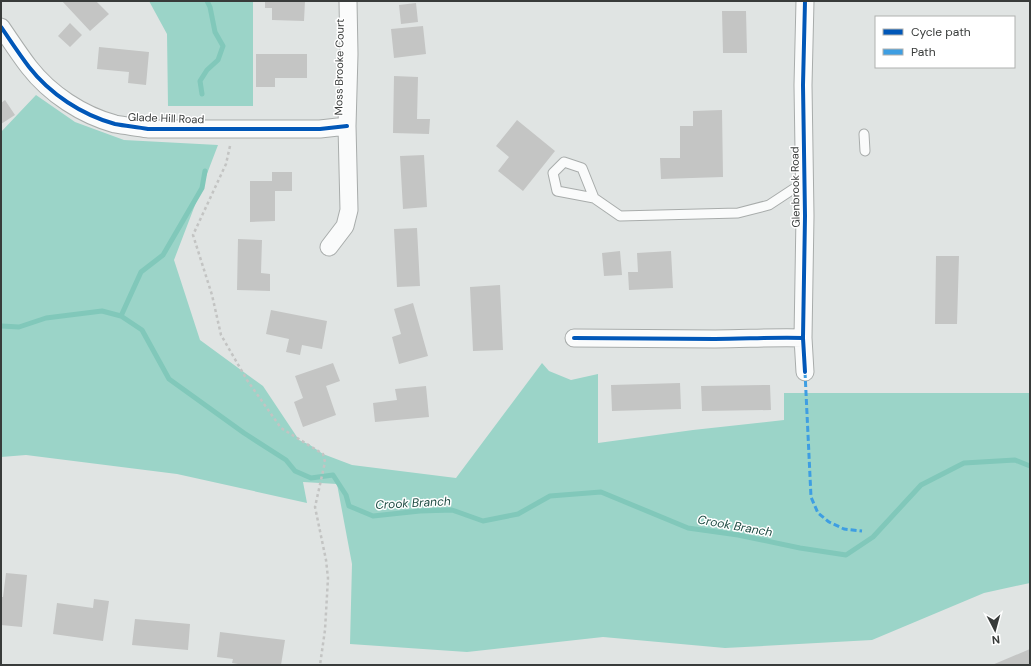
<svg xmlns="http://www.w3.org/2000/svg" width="1031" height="666" viewBox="0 0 1031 666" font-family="'DM Sans',sans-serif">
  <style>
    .forest { fill: #9bd4c8 }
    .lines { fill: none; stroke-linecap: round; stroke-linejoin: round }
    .stream { stroke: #81c8ba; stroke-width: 5 }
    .building { fill: #c4c5c4 }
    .lane-casing { stroke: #a8acab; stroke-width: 11 }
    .street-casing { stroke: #a8acab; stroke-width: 19 }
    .path { stroke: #c3c4c3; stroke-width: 2.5; stroke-dasharray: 3 3; stroke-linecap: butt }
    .lane { stroke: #fafbfb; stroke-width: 9 }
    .street { stroke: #fafbfb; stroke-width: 17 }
    .quiet { stroke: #3e9ee2; stroke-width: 3; stroke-dasharray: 6 3; stroke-linecap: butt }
    .cycleway-casing { stroke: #fff; stroke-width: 6 }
    .cycleway { stroke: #0057b8; stroke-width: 4 }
    .labels { text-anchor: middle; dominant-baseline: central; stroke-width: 3; stroke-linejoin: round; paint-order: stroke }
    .street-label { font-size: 11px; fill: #383b3a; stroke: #fff }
    .water-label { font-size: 12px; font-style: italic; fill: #204d44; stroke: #fff }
  </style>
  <rect width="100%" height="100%" fill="#e0e4e3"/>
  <path class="forest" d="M149 1H253V106H168L167 34Z
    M36 95 75 122 124 140 218 145 174 260 200 340 263 386 299 440 310 445 323 454 352 465 456 478 542 363 549 371 571 380 598 374V443L693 430 784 420V393H1030V583L984 593 872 640 725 648 603 637 467 652 350 644 352 564 337 484 303 482 307 503 177 474 26 455 1 457V132Z"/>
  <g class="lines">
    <path class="stream" d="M202 94 200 81 207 70 218 60 223 46 215 32 210 7 207 1
      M121 316 141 272 163 255 202 188 205 171
      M1 326 19 327 46 318 102 311 121 316 142 330 169 379 244 433 286 460 295 471 311 478 333 475 346 495 349 506 373 516 420 511 452 510 483 521 518 514 550 496 601 492 688 528 738 535 800 548 846 555 873 537 921 485 964 463 1015 460 1030 466"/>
  </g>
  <path class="building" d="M62 1H96L109 14 90 31Z
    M265 1H305L304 21 272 20V8H265Z
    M416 3 418 22 401 24 399 5Z
    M722 11H746L747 53H723Z
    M70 23 82 35 70 47 58 36Z
    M423 26 426 54 394 58 391 29Z
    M99 47 149 52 146 85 128 83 129 72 97 69Z
    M256 54H307V78H275V87H256Z
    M394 76 418 77 417 119H430L429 134 393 133Z
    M5 100 15 115 1 124V103Z
    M722 110 723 177 661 179 660 158H680V126H693V111Z
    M517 120 555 151 523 191 498 171 509 157 496 146Z
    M424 155 427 207 403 209 400 156Z
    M272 172H292V191H275V221L250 222V181H272Z
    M417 228 420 286 397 287 394 229Z
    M238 239 262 240 261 273 270 274V291L237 290Z
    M620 251 622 275 604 276 602 253Z
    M671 251 673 288 629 290 628 272H638L637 253Z
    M936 256H959L957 324H935Z
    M500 285 503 350 473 351 470 287Z
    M413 303 428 356 399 364 392 337 401 334 394 309Z
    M271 310 327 321 322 349 302 345 300 355 286 352 289 339 266 334Z
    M333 363 340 381 326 386 336 415 303 427 294 402 303 398 295 376Z
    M680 383 681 409 612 411 611 385Z
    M770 385 771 410 702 411 701 386Z
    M426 386 429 417 375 422 373 403 397 400 395 389Z
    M6 573 27 575 22 627 1 625V597H3Z
    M94 599 109 601 103 641 53 634 57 603 93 608Z
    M135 619 190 624 188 650 132 645Z
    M220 632 285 640 281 665H244L232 663 233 659 217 657Z
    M1030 649V665H992Z"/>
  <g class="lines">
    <defs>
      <path id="lane" d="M864 134 865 151
        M594 198 557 191 553 173 564 162 582 168 594 198 620 216 738 213 769 205 804 182"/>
      <path id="street" d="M805 1 803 85 805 216 803 338 805 372
        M1 27C10 40 19 54 29 67 50 94 82 115 115 124 126 126 137 127 148 129H320L347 126
        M329 247 345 226 349 210 347 126 349 54 348 1
        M574 338C621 338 668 339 715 339 744 339 774 337 803 338"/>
    </defs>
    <use href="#lane" class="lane-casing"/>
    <use href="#street" class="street-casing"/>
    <path class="path" d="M230 146 226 164 193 235 212 295 221 335 247 380 281 428 323 454 325 462 315 507 326 560 328 578 325 630 320 665"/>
    <use href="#lane" class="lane"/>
    <use href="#street" class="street"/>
    <path class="quiet" d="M805 372 811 497 818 513 829 522 844 529 862 531"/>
    <defs>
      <path id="cycleway" d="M805 1 803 85 805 216 803 338 805 372
        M1 27C10 40 19 54 29 67 50 94 82 115 115 124 126 126 137 127 148 129H320L347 126
        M574 338C621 338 668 339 715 339 744 339 774 337 803 338"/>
    </defs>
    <use href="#cycleway" class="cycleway-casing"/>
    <use href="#cycleway" class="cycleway"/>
  </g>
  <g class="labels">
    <g class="street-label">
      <text transform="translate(339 67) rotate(-89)">Moss Brooke Court</text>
      <text transform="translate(166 118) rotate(2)">Glade Hill Road</text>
      <text transform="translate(795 187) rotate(-91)">Glenbrook Road</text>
    </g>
    <g class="water-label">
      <text transform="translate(413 503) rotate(-3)">Crook Branch</text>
      <text transform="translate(735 526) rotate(10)">Crook Branch</text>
    </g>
  </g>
  <rect width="1031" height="666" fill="none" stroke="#383b3a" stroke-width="4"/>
  <rect x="875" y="16" width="140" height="52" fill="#ffffff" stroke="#afb1b0"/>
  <rect x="883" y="29" width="20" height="6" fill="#0057b8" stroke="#afb1b0"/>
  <text x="911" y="36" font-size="12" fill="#383b3a">Cycle path</text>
  <rect x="883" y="49" width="20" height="6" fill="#3e9ee2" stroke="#afb1b0"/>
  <text x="911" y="56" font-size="12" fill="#383b3a">Path</text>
  <g transform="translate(995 630) rotate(174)" stroke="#ffffff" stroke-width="3" paint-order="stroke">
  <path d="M0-3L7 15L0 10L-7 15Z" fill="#383b3a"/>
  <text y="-6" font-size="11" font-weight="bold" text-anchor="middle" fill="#383b3a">N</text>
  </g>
</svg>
